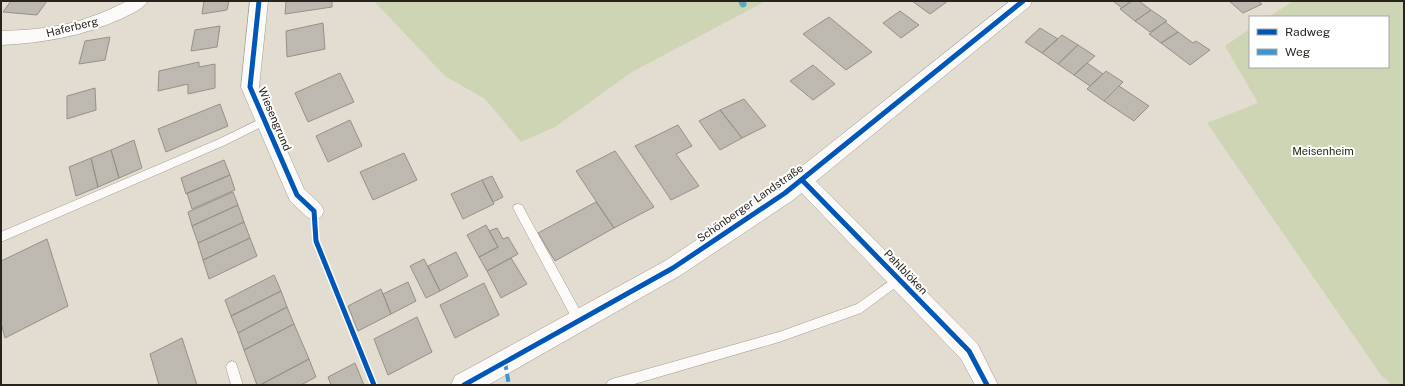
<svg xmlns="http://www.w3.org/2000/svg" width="1405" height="386" viewBox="0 0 1405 386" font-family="'Public Sans',sans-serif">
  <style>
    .green { fill: #ced5b5 }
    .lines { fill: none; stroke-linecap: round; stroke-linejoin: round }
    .stream { stroke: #5ea8be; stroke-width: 7 }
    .building { fill: #bdb9b1; stroke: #959189 }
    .service-casing { stroke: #a09c93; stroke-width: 1 }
    .minor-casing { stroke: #a09c93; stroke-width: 1 }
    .secondary-casing { stroke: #a09c93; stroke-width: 1 }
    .service { fill: #fbfaf8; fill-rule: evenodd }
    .minor { fill: #fbfaf8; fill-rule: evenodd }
    .secondary { fill: #fbfaf8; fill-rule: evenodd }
    .quiet { stroke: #3c95d5; stroke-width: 4; stroke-dasharray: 8 4; stroke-linecap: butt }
    .cycleway-casing { stroke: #fff; stroke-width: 8 }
    .cycleway { stroke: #0057b8; stroke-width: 5 }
    .labels { text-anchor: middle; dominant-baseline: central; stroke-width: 4; stroke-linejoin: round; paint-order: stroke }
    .street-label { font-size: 11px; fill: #28241d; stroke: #fff }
    .park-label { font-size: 11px; fill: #232d0c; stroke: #fff }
  </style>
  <rect width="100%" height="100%" fill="#e2dcd1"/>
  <path class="green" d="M374 1H766L632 72 555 127 521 142 485 99 445 76Z
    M1293 1H1404V385H1392L1381 375 1207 123 1258 103 1225 46 1250 29V67H1388V17H1269Z"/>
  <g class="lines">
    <path class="stream" d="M742 1 743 4"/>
  </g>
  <path class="building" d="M11 1H47L37 15 3 12Z
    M204 1H229L227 10 202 14Z
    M286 1H332V7L285 14Z
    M912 1H948L930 14Z
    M1113 1H1132L1122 8Z
    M1132 1H1139L1151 10 1135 21 1120 9Z
    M1229 1H1258L1262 4 1243 13Z
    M1151 10 1167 21 1150 32 1135 21Z
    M900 11 919 25 901 38 883 23Z
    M829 17 872 52 846 70 803 34Z
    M1165 22 1178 32 1161 43 1149 34Z
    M323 23 325 49 287 57 286 31Z
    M220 26 217 47 191 51 195 30Z
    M1040 28 1058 39 1042 53 1025 42Z
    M1178 32 1193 43 1196 41 1210 50 1190 65 1161 43Z
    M1062 35 1078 45 1058 64 1042 53Z
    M110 37 105 60 79 64 85 41Z
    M1078 45 1095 56 1074 75 1058 64Z
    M199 62V67L215 64V88L188 94V84L158 91 159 71Z
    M1087 63 1103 74 1090 86 1074 75Z
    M813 65 835 84 813 100 790 81Z
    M1106 71 1123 82 1104 101 1087 89Z
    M340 73 354 102 308 122 295 93Z
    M1119 86 1149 106 1134 121 1104 101Z
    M95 88 96 110 67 119V96Z
    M744 99 766 126 742 138 720 110Z
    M220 104 228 126 166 152 158 129Z
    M720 110 742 138 720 150 699 121Z
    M350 120 362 146 328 162 316 136Z
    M678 125 692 146 676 154 699 186 671 200 635 146Z
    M134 140 142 168 119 178 111 150Z
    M111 150 119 178 98 187 91 158Z
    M615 151 654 207 614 228 576 171Z
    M404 153 417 180 373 200 360 172Z
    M91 158 98 187 76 196 69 167Z
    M224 160 230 175 186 194 181 178Z
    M230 175 235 190 192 209 187 193Z
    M492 176 503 197 493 202 482 180Z
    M482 180 494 204 463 219 451 194Z
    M233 192 238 205 192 226 188 212Z
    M596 202 614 228 555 261 538 233Z
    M238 205 244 222 198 243 192 226Z
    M244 222 250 238 203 260 198 243Z
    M486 225 498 247 479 257 467 235Z
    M497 228 503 239 508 237 518 254 487 271 479 257 498 247 489 231Z
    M250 238 257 256 209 279 203 260Z
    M47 239 68 306 5 338 1 323V261Z
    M456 252 468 276 440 291 428 266Z
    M511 258 527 284 501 298 487 271Z
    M424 259 440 291 426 298 410 266Z
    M274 275 281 291 231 316 225 300Z
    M408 282 416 301 391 314 383 294Z
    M484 283 499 315 455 338 440 305Z
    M381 289 391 314 358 331 348 306Z
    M281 291 287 307 238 333 231 316Z
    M287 307 294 324 244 350 238 333Z
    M417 317 432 352 388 375 374 339Z
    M294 324 309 359 260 385H257L244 350Z
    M182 338 197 385H159L150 354Z
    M309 359 316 377 301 385H260Z
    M355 363 364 385H331L328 377Z"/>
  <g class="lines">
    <defs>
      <path id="service" d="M264 117 267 118 269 121 267 124 225 145 1 242V232L219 139Z
        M518 204 522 205 583 316 584 320 583 324 579 325 575 324 513 208 514 205Z
        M899 274 903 276 904 279 903 282 861 313 779 342 631 385H606L608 381 612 379 779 332 857 304Z
        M232 361 236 363 243 385H231L226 367 228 363Z"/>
      <path id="minor" d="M127 1H148C142 10 132 13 123 18 84 36 43 43 1 45V31C31 30 62 28 90 17 103 13 115 7 127 1Z
        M250 1H268L259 87 304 189 321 205 324 211 321 217 314 220 307 217 290 201 241 87Z
        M802 172 809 174 977 343 998 385H975L961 359 795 186 792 180 795 174Z"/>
      <path id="secondary" d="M1010 1H1032L1030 6 793 200 681 275 488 385H451L455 376 665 261 777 186Z"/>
    </defs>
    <use href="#service" class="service-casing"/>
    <use href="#minor" class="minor-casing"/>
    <use href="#secondary" class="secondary-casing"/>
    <use href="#service" class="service"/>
    <use href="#minor" class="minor"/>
    <use href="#secondary" class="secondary"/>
    <path class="quiet" d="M505 362 509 385"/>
    <defs>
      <path id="cycleway" d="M259 1 250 87 297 195 314 211 316 241 374 385
        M802 180 969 351 987 385
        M464 385 673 268 785 193 1023 1"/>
    </defs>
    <use href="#cycleway" class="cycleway-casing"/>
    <use href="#cycleway" class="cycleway"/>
  </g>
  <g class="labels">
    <g class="street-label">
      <text transform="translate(72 27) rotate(-14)">Haferberg</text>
      <text transform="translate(275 119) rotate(67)">Wiesengrund</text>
      <text transform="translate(750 203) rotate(-35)">Schönberger Landstraße</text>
      <text transform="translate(906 272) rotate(46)">Pahlblöken</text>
    </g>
    <g class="park-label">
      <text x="1323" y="151">Meisenheim</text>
    </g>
  </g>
  <rect width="1405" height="386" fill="none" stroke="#28241d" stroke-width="4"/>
  <rect x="1249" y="16" width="140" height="52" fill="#ffffff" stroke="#a9a7a5"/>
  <rect x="1257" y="29" width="20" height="6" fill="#0057b8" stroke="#a9a7a5"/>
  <text x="1285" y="36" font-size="12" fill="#28241d">Radweg</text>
  <rect x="1257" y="49" width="20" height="6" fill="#3c95d5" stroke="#a9a7a5"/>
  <text x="1285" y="56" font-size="12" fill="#28241d">Weg</text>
</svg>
